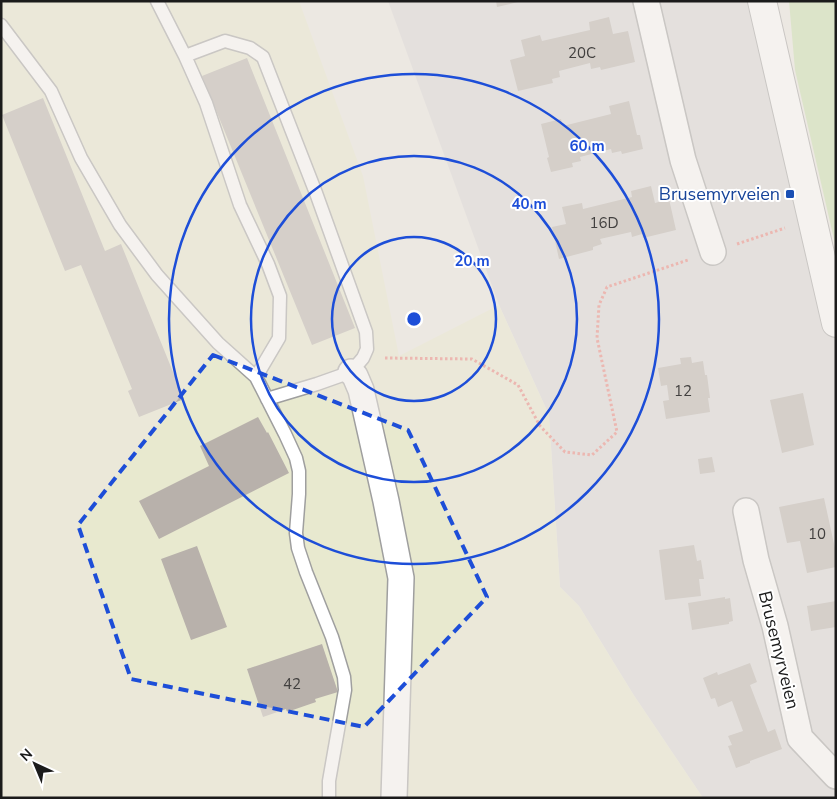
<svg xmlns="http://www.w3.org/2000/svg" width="837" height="799" viewBox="0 0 837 799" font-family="'Nunito Sans',sans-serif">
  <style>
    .residential { fill: #d9d8d8 }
    .farmland { fill: #e8e9cf }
    .grass { fill: #c8e1ac }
    .building { fill: #b8b1ab }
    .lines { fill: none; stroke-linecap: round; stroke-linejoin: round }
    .service-casing { stroke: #9f9f9f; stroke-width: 15 }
    .minor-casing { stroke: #9f9f9f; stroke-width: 28 }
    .tertiary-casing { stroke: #9f9f9f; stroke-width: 30 }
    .path { stroke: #ea7d75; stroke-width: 3; stroke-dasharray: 2.5 2.5; stroke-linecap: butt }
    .service { stroke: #fff; stroke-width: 12 }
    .minor { stroke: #fff; stroke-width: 25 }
    .tertiary { stroke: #fff; stroke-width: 28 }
    .marked { fill: none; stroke: #1d4ed8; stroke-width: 4; stroke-dasharray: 10 6; stroke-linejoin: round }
    .ring { fill: none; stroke: #1d4ed8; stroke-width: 2.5 }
    .transit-dot { fill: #1a4fb4; stroke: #fff; stroke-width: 2 }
    .labels { text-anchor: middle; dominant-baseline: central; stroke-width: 4; stroke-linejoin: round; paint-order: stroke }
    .number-label { font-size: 15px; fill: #42403f }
    .transit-label { font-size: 18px; fill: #164399; stroke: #fff; text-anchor: end }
    .street-label { font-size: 18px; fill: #1b1b1b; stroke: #fff }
    .centre { fill: #1d4ed8; stroke: #fff; stroke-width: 2.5 }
    .ring-label { font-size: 15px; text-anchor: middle; font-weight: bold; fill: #1d4ed8; stroke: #fff; stroke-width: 4; stroke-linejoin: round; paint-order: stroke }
  </style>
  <rect width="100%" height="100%" fill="#ece8e2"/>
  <path class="residential" d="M388 1H762L836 272V798H703L633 694 579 606 560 587 549 415 499 305Z"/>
  <path class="farmland" d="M1 1H299L363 176 399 356 499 305 549 415 560 587 579 606 633 694 703 798H1Z"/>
  <path class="grass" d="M789 1H836V248L795 70Z"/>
  <path class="building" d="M496 1H518V2L497 7Z
    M609 17 613 34 628 31 635 62 601 70 600 67 591 69 590 63 559 71 560 77 552 79 553 83 518 91 510 60 525 56 521 40 540 35 542 41 590 30 589 22Z
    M247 58 355 328 312 345 202 76Z
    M43 98 105 251 121 244 184 399 139 417 128 391 132 389 81 265 65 271 2 115Z
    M629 101 637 135H640L643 149 622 154 621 151 612 153 611 149 580 157 581 161 572 163 573 167 551 172 547 158 549 157 541 124 561 119 563 126 611 114 609 106Z
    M651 186 655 203 669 199 676 230 643 238 642 234 632 237 631 232 600 239 602 244 593 247V250L559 259 552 227 566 224 562 207 582 203 583 209 632 197 631 191Z
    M691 357 692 363 703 361 705 375H707L710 398H708L710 412 666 419 663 401 669 400 667 385 661 386 658 368 681 364 680 358Z
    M803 393 814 445 782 453 770 400Z
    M258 417 267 433 268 432 289 473 159 539 139 501 209 466 200 446Z
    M712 457 715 472 700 474 698 459Z
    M824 498 836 553V567L807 573 800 541 787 543 779 507Z
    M694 545 697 561 701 560 704 579H699L701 596 665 600 659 550Z
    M197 546 227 627 191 640 161 559Z
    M725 597V599L730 598 733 621 729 622V624L692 630 688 603Z
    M836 601V627L811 631 807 606Z
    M322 644 338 692 315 699 316 702 287 712 286 709 263 717 247 669Z
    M750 663 757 682 750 685 768 732 775 729 782 749 750 761V763L736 768 728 746 732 745 728 736 743 731 732 701 718 707 715 698 711 699 703 678 717 672 718 675Z"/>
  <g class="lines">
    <defs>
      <path id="service" d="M157 1 185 56 206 103 240 205 268 264 280 296 279 338 256 377
        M1 25 51 91 81 158 120 225 157 275 218 343 256 377 285 434 296 458 299 471V494L296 533 298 548 306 572 332 637 344 677 345 690 329 781V798
        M185 56 225 41 250 48 263 57 316 193 366 332 367 349 363 358 351 372 317 384 267 399"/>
      <path id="minor" d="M646 1 683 160 713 252
        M351 372 355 376 361 390 386 501 401 578 394 798
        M746 511 756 560 775 626 800 738 836 776"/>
      <path id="tertiary" d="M762 1 836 323"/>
    </defs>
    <use href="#service" class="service-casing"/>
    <use href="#minor" class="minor-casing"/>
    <use href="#tertiary" class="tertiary-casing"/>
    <path class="path" d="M737 244 785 228
      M385 358 472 359 518 385 540 426 565 452 592 455 617 432 597 338 599 305 607 287 688 260"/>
    <use href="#service" class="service"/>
    <use href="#minor" class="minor"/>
    <use href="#tertiary" class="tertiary"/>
  </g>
  <path d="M0 0H837V799H0ZM213 355 408 430 487 597 364 727 131 679 78 525Z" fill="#ece8e2" fill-opacity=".55" fill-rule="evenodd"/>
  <path class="marked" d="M213 355 408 430 487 597 364 727 131 679 78 525Z"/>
  <g class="ring">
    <circle cx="414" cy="319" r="82"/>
    <circle cx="414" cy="319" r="163"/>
    <circle cx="414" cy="319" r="245"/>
  </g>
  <rect class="transit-dot" x="785" y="189" width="10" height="10" rx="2.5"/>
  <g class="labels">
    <g class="number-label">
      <text x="582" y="53">20C</text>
      <text x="604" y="223">16D</text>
      <text x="683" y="391">12</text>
      <text x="817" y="534">10</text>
      <text x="292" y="684">42</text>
    </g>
    <g class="transit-label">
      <text x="780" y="194">Brusemyrveien</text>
    </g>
    <g class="street-label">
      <text transform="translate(779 650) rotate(76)">Brusemyrveien</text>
    </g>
  </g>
  <circle cx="414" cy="319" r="8" class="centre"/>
  <g class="ring-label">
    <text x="587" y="151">60 m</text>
    <text x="529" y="209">40 m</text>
    <text x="472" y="266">20 m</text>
  </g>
  <rect width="837" height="799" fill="none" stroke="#1b1b1b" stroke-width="5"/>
  <g transform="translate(35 764) rotate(316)" stroke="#ffffff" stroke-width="4" paint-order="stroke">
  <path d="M0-4L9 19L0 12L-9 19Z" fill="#1b1b1b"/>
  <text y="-8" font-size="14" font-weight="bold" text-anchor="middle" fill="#1b1b1b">N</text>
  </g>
</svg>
